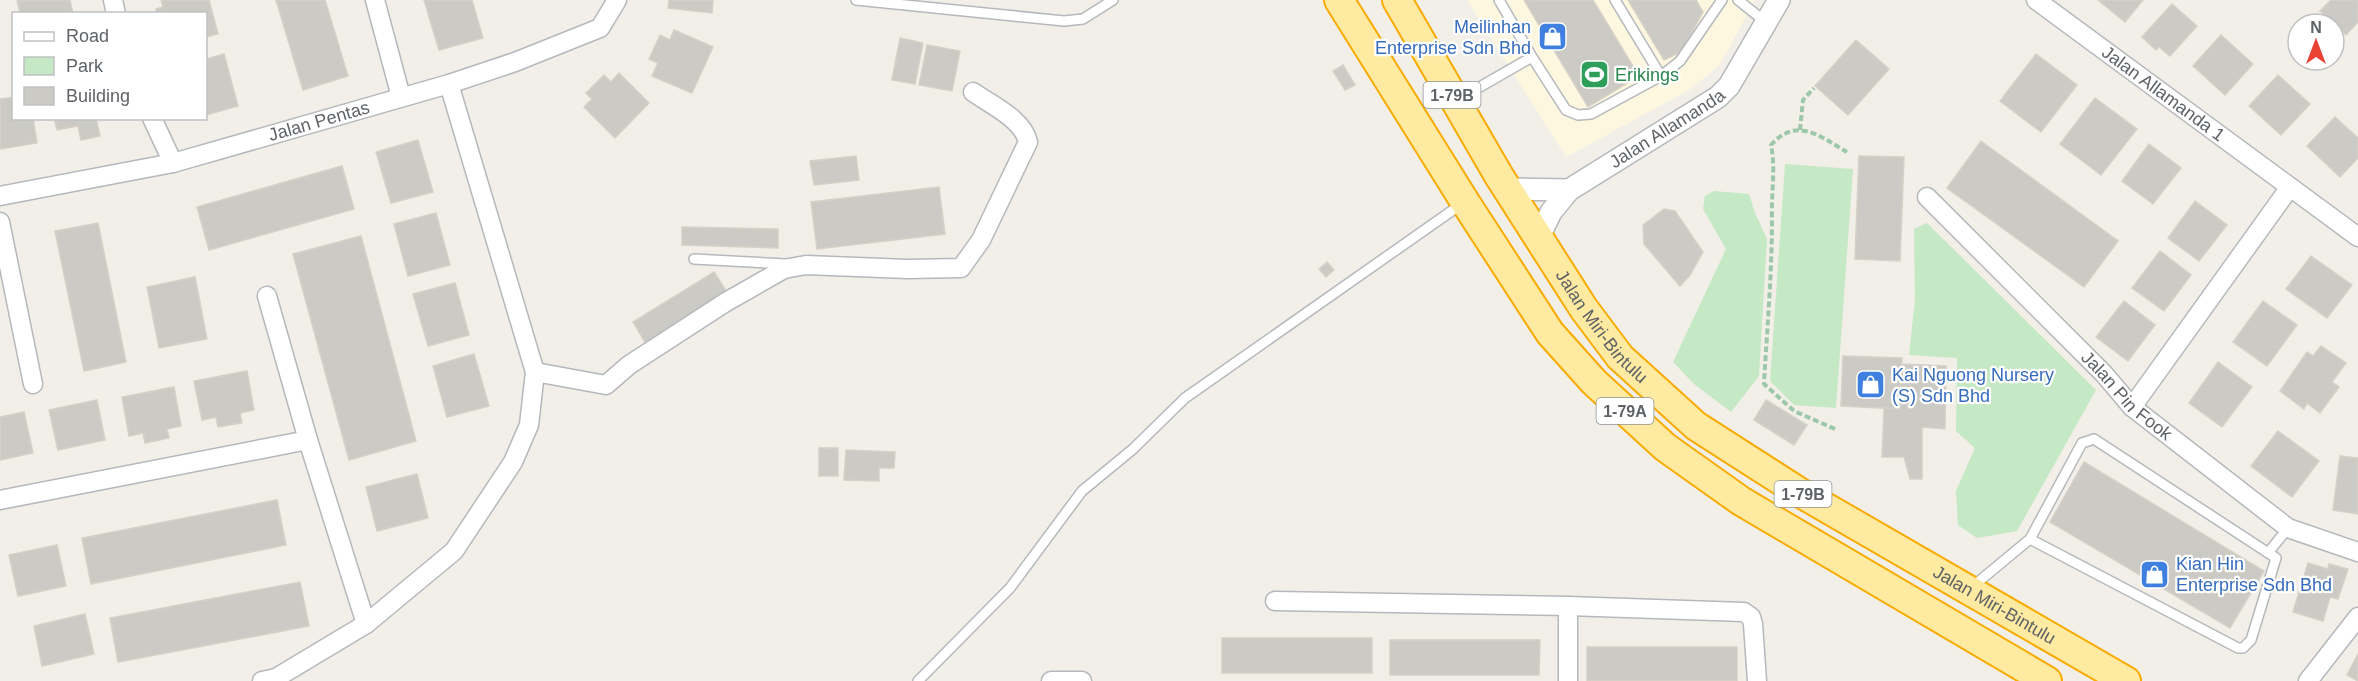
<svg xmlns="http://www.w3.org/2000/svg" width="2358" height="681" viewBox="0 0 2358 681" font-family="Arial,sans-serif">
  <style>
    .commercial { fill: #fef7e0 }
    .green { fill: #c5e8c5 }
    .building { fill: #cccac5; stroke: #d6d1c6; stroke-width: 1.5 }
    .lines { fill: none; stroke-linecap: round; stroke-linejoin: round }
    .service-casing { stroke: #b5b8bc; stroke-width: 12 }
    .minor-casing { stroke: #b5b8bc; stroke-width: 21 }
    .tertiary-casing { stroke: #b5b8bc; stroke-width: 24 }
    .trunk-casing { stroke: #f9ab00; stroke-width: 32 }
    .path { stroke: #9cc7a9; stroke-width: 4; stroke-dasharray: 6 3; stroke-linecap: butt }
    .service { stroke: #fff; stroke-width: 9 }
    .minor { stroke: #fff; stroke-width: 18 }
    .tertiary { stroke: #fff; stroke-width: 21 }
    .trunk { stroke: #feeaa1; stroke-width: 28 }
    .labels { text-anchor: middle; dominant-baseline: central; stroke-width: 4.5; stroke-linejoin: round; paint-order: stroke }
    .shield { fill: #fff; stroke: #8f9295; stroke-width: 1.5 }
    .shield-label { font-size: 16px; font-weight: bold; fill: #5f6368 }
    .shop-label { font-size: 18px; fill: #366cbe; stroke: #fff; text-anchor: start }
    .leisure-label { font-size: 18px; fill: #27864d; stroke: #fff; text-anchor: start }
    .street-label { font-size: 18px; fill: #5f6368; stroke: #fff }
  </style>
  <rect width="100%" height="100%" fill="#f1efe8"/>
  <path class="commercial" d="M1467 0H1755L1719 66 1689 90 1566 157Z"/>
  <path class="green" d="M1785 164 1853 169 1836 408 1794 405 1770 381Z
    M1714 191 1749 194 1755 213 1767 239 1759 376 1731 412 1694 384 1673 362 1726 249 1703 209 1705 196Z
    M1927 223 2096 390 2017 531 1977 538 1958 525 1956 491 1975 448 1956 431 1957 358 1909 355 1915 300 1914 229Z"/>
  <path class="building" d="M17 0H70L73 14H20Z
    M161 0H209L218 34 206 37V14H157L156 9 163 7Z
    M276 0H325L348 76 303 90Z
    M424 0H472L483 38 439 50Z
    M669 0H713L712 13 668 8Z
    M1524 0H1593L1639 76 1588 107Z
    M1628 0H1696L1703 12 1681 52 1664 60Z
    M2098 0H2143L2125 22Z
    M2331 0H2358V22L2346 35 2320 11Z
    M2172 4 2197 26 2170 56 2159 47 2156 50 2142 37Z
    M674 30 713 47 692 93 652 76 658 63 649 59 660 35 670 40Z
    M2221 35 2253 64 2225 95 2193 66Z
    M900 38 923 43 915 84 892 80Z
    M1856 40 1889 69 1848 115 1815 86Z
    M927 45 960 51 952 91 919 85Z
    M224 54 238 106 206 115V59Z
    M2036 54 2077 85 2041 132 2000 101Z
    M1343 65 1355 85 1345 90 1333 71Z
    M619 73 649 103 615 138 584 107 592 99 586 93 604 75 611 82Z
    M2278 75 2310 104 2281 135 2249 106Z
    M14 97V118H33L37 143 0 149V99Z
    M2095 98 2137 129 2101 175 2060 144Z
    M2335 117 2358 138V158L2340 177 2307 146Z
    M54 118H96L100 136 81 140 78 126 57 130Z
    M418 140 433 192 391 203 376 152Z
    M1981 141 2118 241 2084 287 1947 188Z
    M2149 144 2181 168 2153 204 2122 181Z
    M856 156 859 180 814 185 810 161Z
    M1859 156 1904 157 1900 261 1855 259Z
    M342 166 354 209 209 250 197 207Z
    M939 187 945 234 817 249 811 202Z
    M2195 201 2227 225 2199 261 2168 238Z
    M1664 209 1675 211 1703 252 1690 275 1680 286 1644 244 1643 225Z
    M436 213 450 265 408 276 394 224Z
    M98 223 126 362 84 371 55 231Z
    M682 227 778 229V248L682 245Z
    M361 236 416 441 349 460 293 254Z
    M2160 251 2191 275 2164 311 2132 288Z
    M2311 256 2352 285 2327 318 2286 289Z
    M1327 262 1334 270 1326 277 1319 269Z
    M714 272 728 294 646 344 633 322Z
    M195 277 207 339 159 348 147 287Z
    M455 283 469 335 428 346 413 294Z
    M2124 301 2155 325 2128 361 2096 337Z
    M2263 301 2297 325 2267 366 2233 342Z
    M2321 346 2346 363 2332 382 2339 387 2320 413 2307 403 2304 409 2280 391 2307 352 2313 356Z
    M474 354 489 406 447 417 433 366Z
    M1843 356 1902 358 1899 409 1841 406Z
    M2218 362 2252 387 2222 427 2189 403Z
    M1901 364 1946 366 1945 429 1922 427V479H1910L1904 457H1882L1884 408 1899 409Z
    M247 371 254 410 240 413 242 423 218 427 216 417 202 420 194 381Z
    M174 387 181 426 167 429 169 438 145 443 143 433 129 436 122 397Z
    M97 400 105 440 58 450 49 410Z
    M1766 400 1807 425 1794 445 1754 420Z
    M24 412 33 453 0 460V417Z
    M2278 431 2319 461 2292 497 2251 466Z
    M819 448H838V476H819Z
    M846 450 895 452 894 468H879V481L844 480Z
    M2340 456 2358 458V514L2333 510Z
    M2084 462 2264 571 2230 628 2050 522Z
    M417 474 428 518 377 531 366 487Z
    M277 500 286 545 91 584 82 538Z
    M57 545 66 586 18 596 9 555Z
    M2308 563 2328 569 2329 564 2348 569 2338 599 2330 597 2323 621 2293 612Z
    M300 582 309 626 118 662 110 618Z
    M85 614 94 654 42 666 34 626Z
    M1222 638H1372V673H1222Z
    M1390 640H1540L1539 675H1390Z
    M1587 647H1737V681H1587Z
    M2358 654V681L2347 675Z"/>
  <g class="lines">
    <defs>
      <path id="service" d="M856 0 1064 21 1083 19 1113 0
        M1499 0 1532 57 1566 110 1578 115 1591 114 1661 76 1680 61 1722 0
        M1615 0 1661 76
        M1738 0 1767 23
        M1457 100 1532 57
        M694 259 785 264
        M2268 553 2288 528
        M1972 587 2030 539 2082 443 2094 439 2276 558 2251 640 2243 648H2238L2030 539
        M918 681 1010 588 1082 491 1133 449 1185 398 1463 203"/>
      <g id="minor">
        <path d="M113 0 116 14"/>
        <path d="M375 0 401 97"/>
        <path id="s1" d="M2036 0 2358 237"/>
        <path d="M152 118 173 163"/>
        <path id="s2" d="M0 196 173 163 449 84 515 62 600 28 617 0"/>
        <path id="s3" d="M1927 197 2104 374 2132 407 2288 528 2358 552"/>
        <path d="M0 222 33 384"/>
        <path d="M267 296 308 440 366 624"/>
        <path d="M535 372 606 385 629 365 726 302 784 269 806 265 907 269 961 268 981 240 1028 142C1023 119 991 105 973 92"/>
        <path d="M2132 407 2290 187"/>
        <path d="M0 500 308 440"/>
        <path d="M1275 601 1568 606 1744 612 1751 617 1753 624 1757 681"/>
        <path d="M1568 606V681"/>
        <path d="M262 681 276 678 366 624 454 551 513 462 529 425 535 372 449 84"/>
        <path d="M1051 681H1082"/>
        <path d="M2308 681 2358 617"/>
      </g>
      <g id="tertiary">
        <path d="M1508 189 1569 190"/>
        <path id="s4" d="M1539 237 1551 212 1569 190 1718 97 1729 86 1779 0"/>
      </g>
      <g id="trunk">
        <path d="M1339 0 1465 202 1550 333 1594 382 1665 447 1741 501 2047 681"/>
        <path id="s5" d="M1397 0 1499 176 1584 309 1620 357 1696 426 1799 492 2126 681"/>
      </g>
    </defs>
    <use href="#service" class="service-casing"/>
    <use href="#minor" class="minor-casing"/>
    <use href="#tertiary" class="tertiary-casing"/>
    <use href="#trunk" class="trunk-casing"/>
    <path class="path" d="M1800 130 1803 100 1814 88
      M1835 429 1794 411 1764 384C1767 329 1772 274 1772 218 1771 193 1776 170 1771 145 1797 116 1819 136 1847 152"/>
    <use href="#service" class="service"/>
    <use href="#minor" class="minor"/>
    <use href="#tertiary" class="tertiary"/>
    <use href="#trunk" class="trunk"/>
  </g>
  <defs>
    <symbol id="shop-square" viewBox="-11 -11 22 22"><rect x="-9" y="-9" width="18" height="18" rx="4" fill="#3f7fe0" stroke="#fff"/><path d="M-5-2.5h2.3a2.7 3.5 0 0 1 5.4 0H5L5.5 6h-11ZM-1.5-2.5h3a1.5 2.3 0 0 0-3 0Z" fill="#fff"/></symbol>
    <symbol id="stadium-square" viewBox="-11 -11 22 22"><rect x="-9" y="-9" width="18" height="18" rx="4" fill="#2e9e5b" stroke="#fff"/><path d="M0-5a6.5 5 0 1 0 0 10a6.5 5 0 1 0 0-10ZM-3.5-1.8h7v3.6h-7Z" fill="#fff"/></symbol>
  </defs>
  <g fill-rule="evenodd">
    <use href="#shop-square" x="1536" y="20" width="33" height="33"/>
    <use href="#stadium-square" x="1578" y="58" width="33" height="33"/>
    <use href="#shop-square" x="1854" y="368" width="33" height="33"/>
    <use href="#shop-square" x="2138" y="558" width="33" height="33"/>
  </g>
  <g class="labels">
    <g class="shield">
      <rect x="1423.5" y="82" width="57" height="26" rx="4.5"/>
      <rect x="1596.5" y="398" width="57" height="26" rx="4.5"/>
      <rect x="1774.5" y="481" width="57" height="26" rx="4.5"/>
    </g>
    <g class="shield-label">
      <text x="1452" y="95">1-79B</text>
      <text x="1625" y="411">1-79A</text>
      <text x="1803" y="494">1-79B</text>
    </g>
    <g class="shop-label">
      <text x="1531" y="27" text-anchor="end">Meilinhan<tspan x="1531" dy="21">Enterprise Sdn Bhd</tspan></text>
      <text x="1892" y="375">Kai Nguong Nursery<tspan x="1892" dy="21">(S) Sdn Bhd</tspan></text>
      <text x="2176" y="564">Kian Hin<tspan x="2176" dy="21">Enterprise Sdn Bhd</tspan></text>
    </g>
    <g class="leisure-label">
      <text x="1615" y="75">Erikings</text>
    </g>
    <g class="street-label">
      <text stroke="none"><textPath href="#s1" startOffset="158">Jalan Allamanda 1</textPath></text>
      <text stroke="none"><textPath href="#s2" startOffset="328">Jalan Pentas</textPath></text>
      <text stroke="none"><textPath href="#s4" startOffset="172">Jalan Allamanda</textPath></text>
      <text stroke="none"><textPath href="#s5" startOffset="386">Jalan Miri-Bintulu</textPath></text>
      <text stroke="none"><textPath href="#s3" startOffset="282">Jalan Pin Fook</textPath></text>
      <text stroke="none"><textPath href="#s5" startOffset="872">Jalan Miri-Bintulu</textPath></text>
    </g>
  </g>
  <rect x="12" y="12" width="195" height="108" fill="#ffffff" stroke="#bfc1c3" stroke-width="1.5"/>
  <rect x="24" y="32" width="30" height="9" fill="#ffffff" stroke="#bfc1c3" stroke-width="1.5"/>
  <text x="66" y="42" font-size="18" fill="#5f6368">Road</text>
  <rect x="24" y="57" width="30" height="18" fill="#c5e8c5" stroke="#bfc1c3" stroke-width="1.5"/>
  <text x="66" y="72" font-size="18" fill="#5f6368">Park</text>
  <rect x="24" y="87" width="30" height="18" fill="#cccac5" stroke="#bfc1c3" stroke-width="1.5"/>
  <text x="66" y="102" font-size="18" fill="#5f6368">Building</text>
  <g transform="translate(2316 42)"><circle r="28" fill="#ffffff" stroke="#bfc1c3" stroke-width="1.5"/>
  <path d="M0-4.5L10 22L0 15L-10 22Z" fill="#ea4335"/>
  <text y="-9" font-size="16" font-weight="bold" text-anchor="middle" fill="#5f6368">N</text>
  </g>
</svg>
